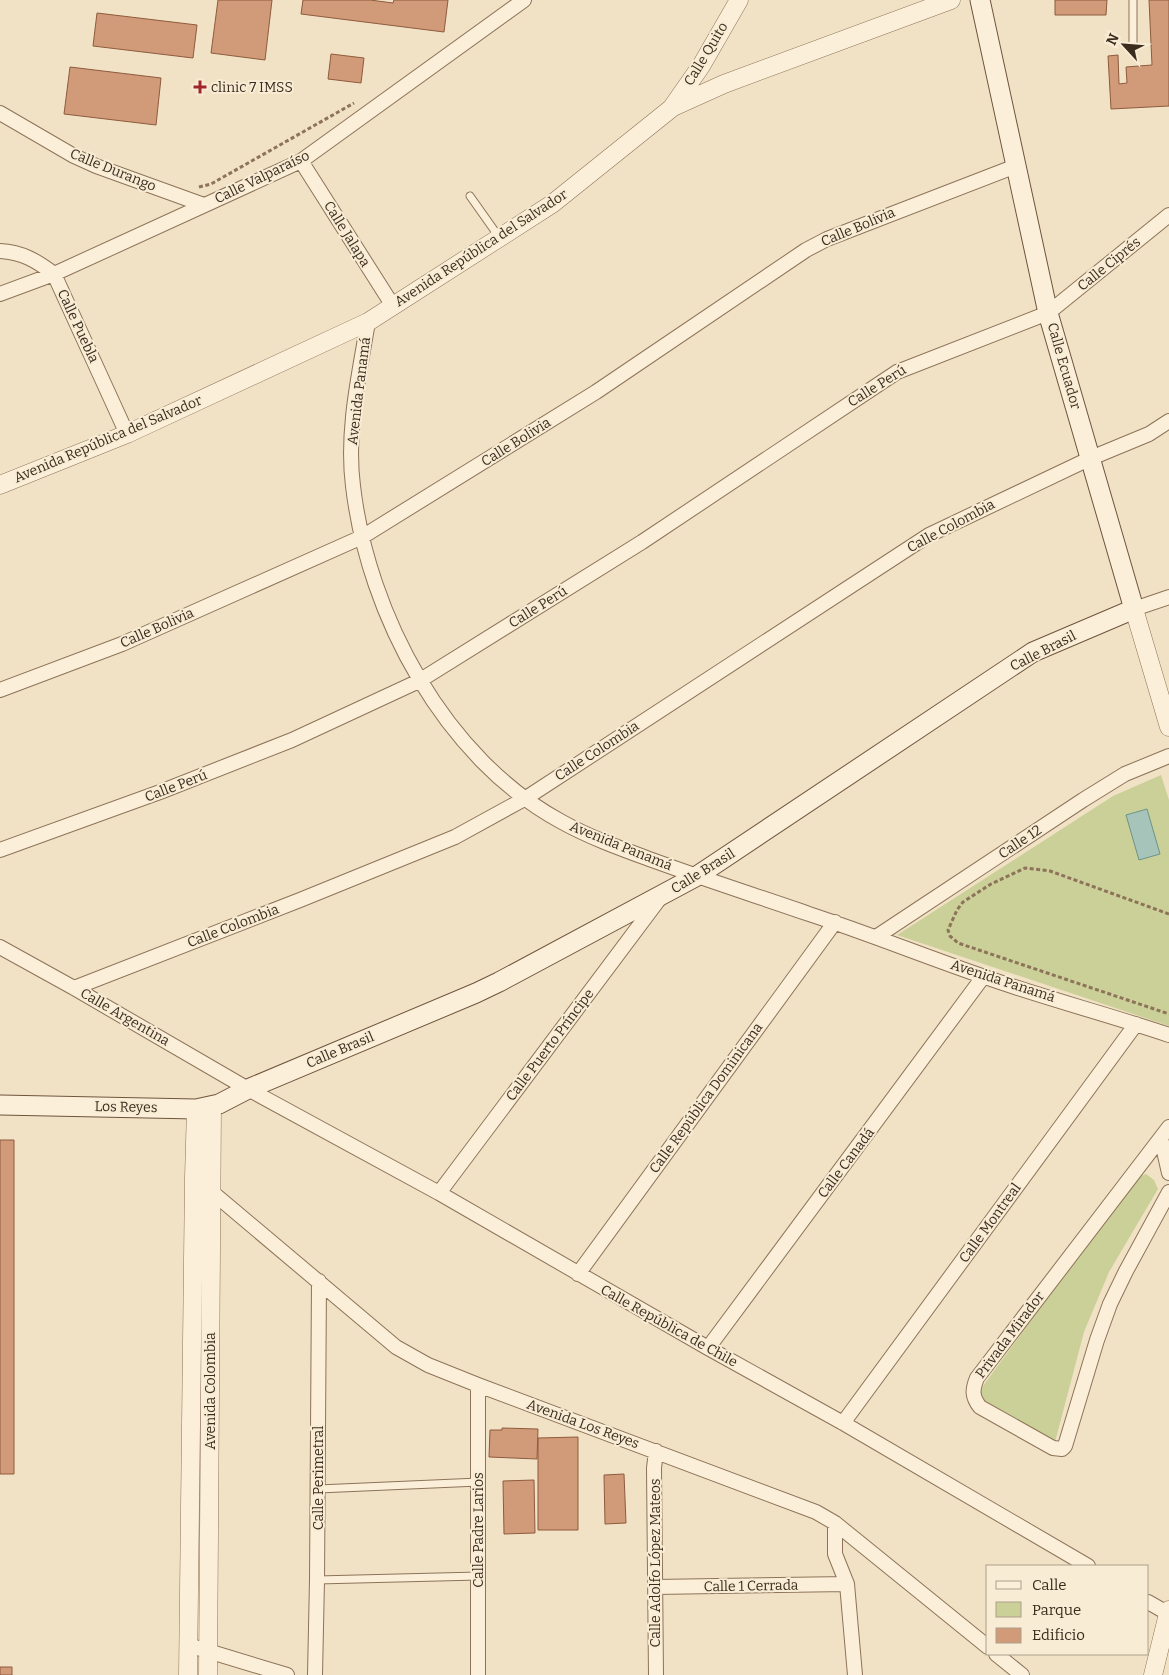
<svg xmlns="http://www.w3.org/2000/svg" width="1169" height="1675" viewBox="0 0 1169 1675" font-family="Bitter,serif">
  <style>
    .green { fill: #cbd098 }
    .water { fill: #a7c4ba; stroke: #6c9388 }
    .building { fill: #d19a78; stroke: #8e5b3e }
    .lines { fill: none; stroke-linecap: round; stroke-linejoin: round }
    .service-casing { stroke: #8d7359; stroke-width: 9 }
    .minor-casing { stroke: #8d7359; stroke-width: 16 }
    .tertiary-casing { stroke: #8d7359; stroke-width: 19 }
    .secondary-casing { stroke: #6f543d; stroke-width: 21 }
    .path { stroke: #8d7359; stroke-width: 3; stroke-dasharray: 4 2.5; stroke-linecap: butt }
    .service { stroke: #fbefd9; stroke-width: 7 }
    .minor { stroke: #fbefd9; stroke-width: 14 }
    .tertiary { stroke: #fbefd9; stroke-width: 18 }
    .secondary { stroke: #fbefd9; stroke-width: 19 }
    .poi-dot { fill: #a0262b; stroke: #f8ecd5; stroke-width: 2 }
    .labels { text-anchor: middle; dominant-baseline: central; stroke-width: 4; stroke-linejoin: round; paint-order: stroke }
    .street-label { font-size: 14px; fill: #3c2c1e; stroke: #f8ecd5 }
    .poi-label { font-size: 14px; fill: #3c2c1e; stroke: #f8ecd5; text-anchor: start }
  </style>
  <rect width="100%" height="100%" fill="#f1e2c5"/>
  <path class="green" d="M1161 775 1169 800V1026L897 935 1113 796Z
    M1146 1174 1154 1180 1158 1189 1109 1272 1084 1332 1055 1442 982 1399 980 1390 1136 1178Z"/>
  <path class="water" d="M1147 809 1160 854 1139 860 1126 815Z"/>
  <path class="building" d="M218 0H272L265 60 211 53Z
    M303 0H370L393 3 394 0H448L444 32 301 14Z
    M1055 0H1107L1106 15H1055Z
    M1149 0H1169V106L1111 109 1108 56 1118 55 1119 84 1127 83 1126 67 1152 65Z
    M97 13 197 25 193 58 93 46Z
    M331 54 364 58 361 83 328 79Z
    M70 67 161 78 156 125 64 114Z
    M0 1140H14V1474H0Z
    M502 1428 538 1429 537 1459 489 1457 490 1430H502Z
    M578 1437V1530H538V1438Z
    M624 1474 626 1523 605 1524 604 1475Z
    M534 1480 535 1533 504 1534 503 1481Z
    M0 1667H12V1675H0Z"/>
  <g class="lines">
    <defs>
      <path id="service" d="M1133 0V46
        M470 196 499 237
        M318 1489 479 1482
        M317 1580 479 1576"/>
      <path id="minor" d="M0 113 74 156 96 166 204 205
        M301 161 393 306
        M0 251C22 252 37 261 54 274L127 434
        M0 294 54 274 301 161 524 0
        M368 322C359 375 346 432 353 486 368 615 445 759 562 822 591 838 622 849 652 860 704 879 757 896 809 914 867 933 924 956 982 976 1044 998 1107 1014 1169 1035
        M1134 609 1169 597
        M0 690 122 644 362 537 596 392 806 250 827 239 1016 166
        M0 850 160 792 292 740 419 681 642 542 897 372 1048 313 1169 215
        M876 937 1083 800 1125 774 1169 756
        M0 947 74 988 248 1089 439 1193 708 1348 843 1423 1088 1566
        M74 988 300 900 455 837 526 798 929 535 1091 458 1149 434 1169 421
        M1169 1127 977 1378C972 1390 972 1397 980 1407L1053 1448 1062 1449 1065 1446 1097 1340 1110 1304 1126 1271 1169 1192
        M1161 1138 1169 1173
        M206 1187 396 1347 428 1365 478 1385 816 1512 835 1523 856 1540 988 1647
        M439 1193 660 898
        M578 1274 835 922
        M708 1348 983 977
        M843 1423 1136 1024
        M835 1523V1554L847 1584 855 1675
        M655 1587 847 1584
        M1148 1602 1169 1614
        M188 1645 287 1675
        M996 1654 1022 1675
        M315 1675 317 1580 319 1281
        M478 1675V1385
        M656 1675 654 1468 656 1451"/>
      <path id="tertiary" d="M673 106 701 66 739 0
        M0 485 127 434 368 322 552 204 673 107 724 84 951 0
        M1134 609 1169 727
        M188 1675 194 1177 196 1109
        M208 1675 212 1106
        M1153 1675 1169 1610"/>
      <path id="secondary" d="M0 1105 196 1109 219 1104 248 1089 476 993 499 982 697 876 1033 652 1134 609 1048 313 980 0"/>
    </defs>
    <use href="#service" class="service-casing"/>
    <use href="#minor" class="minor-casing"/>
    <use href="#tertiary" class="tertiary-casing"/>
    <use href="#secondary" class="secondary-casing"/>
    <path class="path" d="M199 187 211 184 354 103
      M1169 914 1050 871 1025 868 991 884 963 902 957 910 948 930 950 936 958 943 1169 1014"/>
    <use href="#service" class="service"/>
    <use href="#minor" class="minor"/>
    <use href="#tertiary" class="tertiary"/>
    <use href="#secondary" class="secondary"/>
  </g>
  <path class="poi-dot" d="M197.5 79.5h5v5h5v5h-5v5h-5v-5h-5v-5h5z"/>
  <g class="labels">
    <g class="street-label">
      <text transform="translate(706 54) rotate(-59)">Calle Quito</text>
      <text transform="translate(113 170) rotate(22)">Calle Durango</text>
      <text transform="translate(262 177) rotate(-26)">Calle Valparaíso</text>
      <text transform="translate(858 227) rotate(-23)">Calle Bolivia</text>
      <text transform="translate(347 234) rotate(58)">Calle Jalapa</text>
      <text transform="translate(481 248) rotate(-33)">Avenida República del Salvador</text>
      <text transform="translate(1109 264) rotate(-39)">Calle Ciprés</text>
      <text transform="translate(78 326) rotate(65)">Calle Puebla</text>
      <text transform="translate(1064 366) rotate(74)">Calle Ecuador</text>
      <text transform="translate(877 386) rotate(-32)">Calle Perú</text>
      <text transform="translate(359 391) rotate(-83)">Avenida Panamá</text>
      <text transform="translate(108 439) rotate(-23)">Avenida República del Salvador</text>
      <text transform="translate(516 442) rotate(-32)">Calle Bolivia</text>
      <text transform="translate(951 526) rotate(-28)">Calle Colombia</text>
      <text transform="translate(538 607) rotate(-32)">Calle Perú</text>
      <text transform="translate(157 628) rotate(-24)">Calle Bolivia</text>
      <text transform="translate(1043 651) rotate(-27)">Calle Brasil</text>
      <text transform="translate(597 751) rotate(-33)">Calle Colombia</text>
      <text transform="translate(176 786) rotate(-21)">Calle Perú</text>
      <text transform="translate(1020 842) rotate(-34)">Calle 12</text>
      <text transform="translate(621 846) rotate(22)">Avenida Panamá</text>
      <text transform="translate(703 871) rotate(-32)">Calle Brasil</text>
      <text transform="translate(233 926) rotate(-21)">Calle Colombia</text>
      <text transform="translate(1003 981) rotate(18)">Avenida Panamá</text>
      <text transform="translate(125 1017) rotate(30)">Calle Argentina</text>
      <text transform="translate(550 1045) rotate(-53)">Calle Puerto Príncipe</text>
      <text transform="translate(340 1050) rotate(-23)">Calle Brasil</text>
      <text transform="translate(706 1098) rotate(-54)">Calle República Dominicana</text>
      <text transform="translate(126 1107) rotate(1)">Los Reyes</text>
      <text transform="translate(846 1163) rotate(-53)">Calle Canadá</text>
      <text transform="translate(990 1223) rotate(-54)">Calle Montreal</text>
      <text transform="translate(669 1326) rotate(29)">Calle República de Chile</text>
      <text transform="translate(1010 1335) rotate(-53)">Privada Mirador</text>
      <text transform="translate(210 1391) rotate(-90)">Avenida Colombia</text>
      <text transform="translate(583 1424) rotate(20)">Avenida Los Reyes</text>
      <text transform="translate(318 1478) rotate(-90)">Calle Perimetral</text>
      <text transform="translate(478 1530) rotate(-90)">Calle Padre Larios</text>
      <text transform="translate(655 1563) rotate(-90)">Calle Adolfo López Mateos</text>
      <text transform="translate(751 1586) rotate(-1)">Calle 1 Cerrada</text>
    </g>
    <g class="poi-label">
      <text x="211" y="87">clinic 7 IMSS</text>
    </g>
  </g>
  <rect x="986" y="1565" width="162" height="90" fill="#f8ecd5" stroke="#ad9f8c"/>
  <rect x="996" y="1581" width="25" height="8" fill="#fbefd9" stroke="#ad9f8c"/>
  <text x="1032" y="1590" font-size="15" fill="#3c2c1e">Calle</text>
  <rect x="996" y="1602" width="25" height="15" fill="#cbd098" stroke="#ad9f8c"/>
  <text x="1032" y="1615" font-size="15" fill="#3c2c1e">Parque</text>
  <rect x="996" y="1628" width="25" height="15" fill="#d19a78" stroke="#ad9f8c"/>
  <text x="1032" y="1640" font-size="15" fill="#3c2c1e">Edificio</text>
  <g transform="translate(1124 45) rotate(296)" stroke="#f8ecd5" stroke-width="4" paint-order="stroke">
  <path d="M0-4L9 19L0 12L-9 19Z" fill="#3c2c1e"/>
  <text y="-8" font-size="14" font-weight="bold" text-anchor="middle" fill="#3c2c1e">N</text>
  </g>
</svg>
